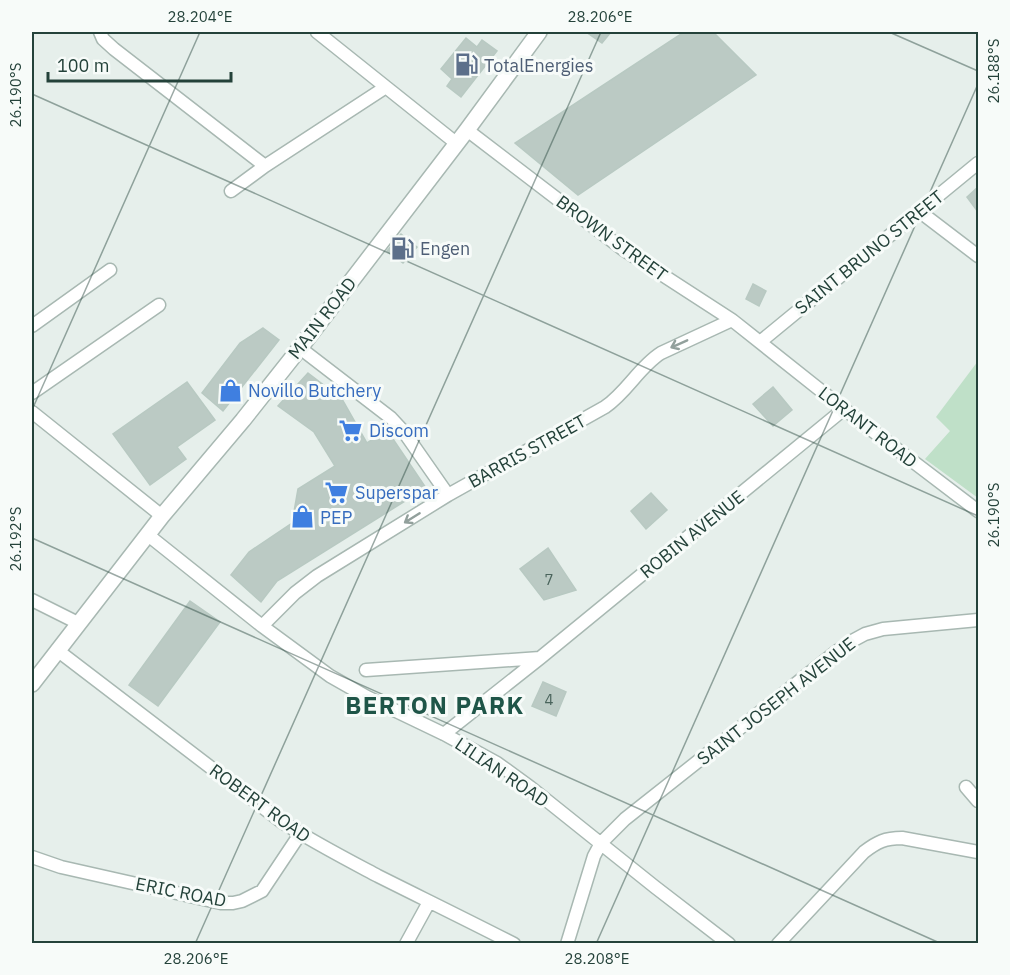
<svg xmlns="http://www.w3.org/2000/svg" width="1010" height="975" viewBox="0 0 1010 975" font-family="'IBM Plex Sans',sans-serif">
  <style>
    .green { fill: #bfe0c8 }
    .building { fill: #bbcac4; stroke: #b8c9c2; stroke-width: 1.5 }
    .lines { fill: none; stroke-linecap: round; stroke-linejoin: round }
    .minor-casing { stroke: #a8b8b2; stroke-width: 15 }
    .tertiary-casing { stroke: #a8b8b2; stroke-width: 18 }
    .minor { stroke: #fff; stroke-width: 12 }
    .tertiary { stroke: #fff; stroke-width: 15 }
    .oneway { stroke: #92a09c }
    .ticks { fill: none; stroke: #24423a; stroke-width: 1.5; stroke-opacity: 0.45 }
    .labels { text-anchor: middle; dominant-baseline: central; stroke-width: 6; stroke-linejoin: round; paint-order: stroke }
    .number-label { font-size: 15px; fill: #4a645c }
    .service-label { font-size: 18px; fill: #4e5e75; stroke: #f7fbf9; text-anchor: start }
    .street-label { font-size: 18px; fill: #24423a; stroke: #f7fbf9 }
    .shop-label { font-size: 18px; fill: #366cbe; stroke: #f7fbf9; text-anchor: start }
    .district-label { font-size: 24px; font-weight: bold; letter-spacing: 1.5px; fill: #1f5548; stroke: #f7fbf9 }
    .neatline { fill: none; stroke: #24423a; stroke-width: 2 }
    .ticks-label { font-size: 15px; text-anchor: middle; fill: #24423a }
  </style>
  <rect width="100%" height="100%" fill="#e6efeb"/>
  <path class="green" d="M978 361V498L925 459 950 431 936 417Z"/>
  <path class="building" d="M586 32H611L602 43Z
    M684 32H713L756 75 578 195 515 143Z
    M466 38 477 47 482 40 497 51 461 97 447 86 452 79 441 69Z
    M978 187V212L967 197Z
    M401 234 417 247 403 263 387 251Z
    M753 284 766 291 759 306 746 299Z
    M263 328 279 340 223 411 202 393 240 343Z
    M308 373 342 399 367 443 387 430 426 488 277 581 261 602 231 575 249 552 292 523 298 489 335 466 314 432 278 406Z
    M187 382 215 420 177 447 186 459 150 485 113 434Z
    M773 387 792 410 773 426 753 404Z
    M651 493 667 510 646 529 631 511Z
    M548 548 576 590 544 600 520 569Z
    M190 601 220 622 158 706 129 685Z
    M543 682 566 692 556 716 532 706Z"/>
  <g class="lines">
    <defs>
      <path id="minor" d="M100 32 103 39 114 49 265 166
        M317 32 456 143
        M467 130 624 250 732 320 844 409 978 511
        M231 191 265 166 386 87
        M919 211 978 256
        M32 326 110 270
        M760 342 978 163
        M300 348 391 418 404 432 448 495
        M32 393 159 305
        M32 412 162 516
        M148 535 262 626 330 676 367 697 444 734 497 763 530 787 655 887 729 944
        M32 600 78 623
        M262 626 295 593 317 576 448 495 605 407C627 392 639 367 661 353L732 320
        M57 650 282 822C313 842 346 859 378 876 424 899 469 921 514 944
        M366 670 540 658
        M444 734 540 658 844 409
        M966 787 978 801
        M32 857 61 867 221 903H233L242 901 262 891 300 834
        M406 944 429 902
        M567 944 594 856 601 843 625 819 836 652 852 641 865 634 883 629 978 620
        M778 944 864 852C877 842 885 838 902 838L978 852"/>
      <path id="tertiary" d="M32 684 162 516 243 420 300 348 467 130 539 32"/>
    </defs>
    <use href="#minor" class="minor-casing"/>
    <use href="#tertiary" class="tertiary-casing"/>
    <use href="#minor" class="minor"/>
    <use href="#tertiary" class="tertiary"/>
  </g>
  <defs><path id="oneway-shaft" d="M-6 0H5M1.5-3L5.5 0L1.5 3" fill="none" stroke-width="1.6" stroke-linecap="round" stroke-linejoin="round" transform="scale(1.5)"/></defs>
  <g class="oneway">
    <use href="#oneway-shaft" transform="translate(679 344) rotate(156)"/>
    <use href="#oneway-shaft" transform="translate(412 518) rotate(148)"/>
  </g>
  <path class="ticks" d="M889 32 978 71M32 94 978 516M32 410 200 32M32 538 942 944M195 944 601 32M596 944 978 84"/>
  <defs>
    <symbol id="fuel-bare" viewBox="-9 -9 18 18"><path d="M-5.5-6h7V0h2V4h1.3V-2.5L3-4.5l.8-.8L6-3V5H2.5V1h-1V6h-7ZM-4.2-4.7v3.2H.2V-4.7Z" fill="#5c6f8a" stroke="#f7fbf9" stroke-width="2.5" paint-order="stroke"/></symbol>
    <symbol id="shop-bare" viewBox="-9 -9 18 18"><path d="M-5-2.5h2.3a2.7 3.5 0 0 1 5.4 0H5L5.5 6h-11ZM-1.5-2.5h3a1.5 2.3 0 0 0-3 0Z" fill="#3f7fe0" stroke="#f7fbf9" stroke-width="2.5" paint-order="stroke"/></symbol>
    <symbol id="supermarket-bare" viewBox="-9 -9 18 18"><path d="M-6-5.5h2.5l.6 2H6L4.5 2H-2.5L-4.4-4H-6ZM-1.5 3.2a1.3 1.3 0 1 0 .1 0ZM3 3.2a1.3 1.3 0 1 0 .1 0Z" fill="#3f7fe0" stroke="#f7fbf9" stroke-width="2.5" paint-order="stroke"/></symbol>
  </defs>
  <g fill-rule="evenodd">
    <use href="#fuel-bare" x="450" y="48" width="33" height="33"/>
    <use href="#fuel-bare" x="386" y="232" width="33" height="33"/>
    <use href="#shop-bare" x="214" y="374" width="33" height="33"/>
    <use href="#supermarket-bare" x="334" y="414" width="33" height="33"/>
    <use href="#supermarket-bare" x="320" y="476" width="33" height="33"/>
    <use href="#shop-bare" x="286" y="500" width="33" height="33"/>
  </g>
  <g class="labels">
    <g class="number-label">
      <text x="549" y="579">7</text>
      <text x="549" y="699">4</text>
    </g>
    <g class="service-label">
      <text x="484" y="65">TotalEnergies</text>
      <text x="420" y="248">Engen</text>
    </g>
    <g class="street-label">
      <text transform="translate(612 238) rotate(36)">BROWN STREET</text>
      <text transform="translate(869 252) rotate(-39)">SAINT BRUNO STREET</text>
      <text transform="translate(322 318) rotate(-52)">MAIN ROAD</text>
      <text transform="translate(868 427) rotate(38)">LORANT ROAD</text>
      <text transform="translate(527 451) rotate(-29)">BARRIS STREET</text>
      <text transform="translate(692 534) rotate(-39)">ROBIN AVENUE</text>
      <text transform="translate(776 701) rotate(-38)">SAINT JOSEPH AVENUE</text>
      <text transform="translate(502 772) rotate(34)">LILIAN ROAD</text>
      <text transform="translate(260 803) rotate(36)">ROBERT ROAD</text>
      <text transform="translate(181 892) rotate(11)">ERIC ROAD</text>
    </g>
    <g class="shop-label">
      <text x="248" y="390">Novillo Butchery</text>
      <text x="369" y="430">Discom</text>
      <text x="355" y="492">Superspar</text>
      <text x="320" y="517">PEP</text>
    </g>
    <g class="district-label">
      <text x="435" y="705">BERTON PARK</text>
    </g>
  </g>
  <rect width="1010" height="975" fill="none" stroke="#f7fbf9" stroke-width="66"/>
  <path d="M48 72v9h183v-9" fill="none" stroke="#24423a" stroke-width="3"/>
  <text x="57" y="72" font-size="18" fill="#24423a" stroke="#f7fbf9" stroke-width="4.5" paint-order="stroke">100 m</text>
  <rect x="33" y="33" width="944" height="909" class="neatline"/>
  <g class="ticks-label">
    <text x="200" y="22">28.204°E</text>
    <text x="600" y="22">28.206°E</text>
    <text transform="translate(994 71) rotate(-90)" y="5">26.188°S</text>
    <text transform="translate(16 95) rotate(-90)" y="5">26.190°S</text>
    <text transform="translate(994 515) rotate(-90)" y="5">26.190°S</text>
    <text transform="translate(16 539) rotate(-90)" y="5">26.192°S</text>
    <text x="196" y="964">28.206°E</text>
    <text x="597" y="964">28.208°E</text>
  </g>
</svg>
